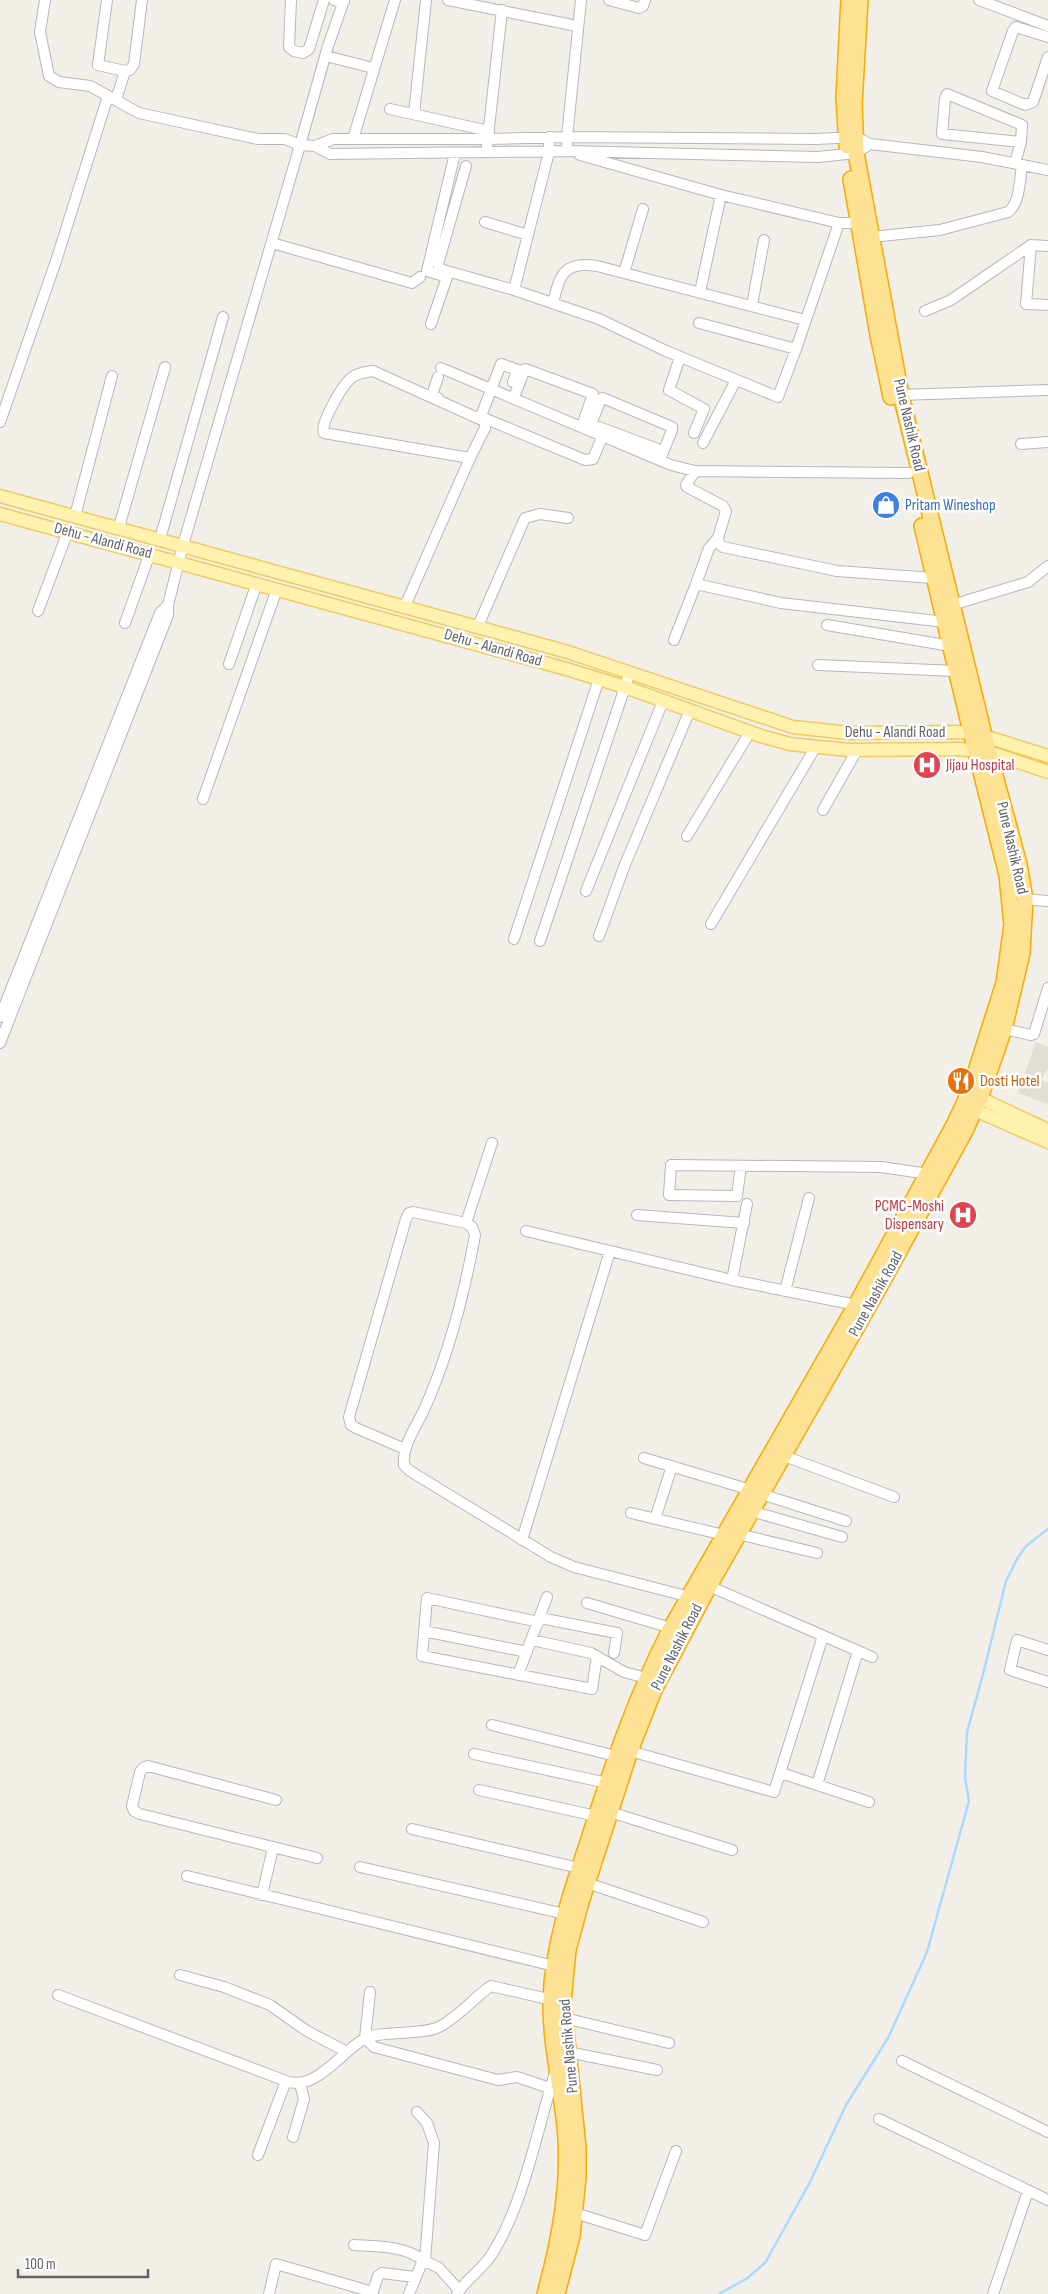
<svg xmlns="http://www.w3.org/2000/svg" width="1048" height="2294" viewBox="0 0 1048 2294" font-family="'Sofia Sans Condensed',sans-serif">
  <style>
    .education { fill: #e1ded6 }
    .lines { fill: none; stroke-linecap: round; stroke-linejoin: round }
    .stream { stroke: #aadaff; stroke-width: 2.5 }
    .minor-casing { stroke: #b5b8bc; stroke-width: 12 }
    .major-casing { stroke: #f2c960; stroke-width: 15 }
    .highway-casing { stroke: #f9ab00; stroke-width: 18 }
    .minor { stroke: #fff; stroke-width: 10 }
    .major { stroke: #fff2af; stroke-width: 12 }
    .highway { stroke: #fde293; stroke-width: 15 }
    .labels { text-anchor: middle; dominant-baseline: central; stroke-width: 5; stroke-linejoin: round; paint-order: stroke }
    .street-label { font-size: 16px; fill: #5f6368; stroke: #fff }
    .shop-label { font-size: 16px; fill: #366cbe; stroke: #fff; text-anchor: start }
    .health-label { font-size: 16px; fill: #be3a42; stroke: #fff; text-anchor: start }
    .food-label { font-size: 16px; fill: #c56008; stroke: #fff; text-anchor: start }
  </style>
  <rect width="100%" height="100%" fill="#f1efe8"/>
  <path class="education" d="M1036 1042 1048 1047V1068L1041 1080 1048 1083V1104L1018 1093Z"/>
  <g class="lines">
    <path class="stream" d="M719 2294 746 2279 765 2263 809 2184 846 2105 888 2038 927 1952 969 1801 965 1777 967 1732 982 1678 1006 1581 1017 1559 1026 1546 1048 1529"/>
    <defs>
      <path id="minor" d="M45 0 40 32 49 76 59 82 90 86 139 113 258 139H285L300 145 328 46 344 0
        M107 0 98 65 125 71 116 100
        M291 0 289 47 294 51 303 53 309 49 324 0
        M334 0 344 2
        M448 0 577 26
        M609 0 639 8 643 6 645 0
        M979 0 1048 26
        M1048 37 1016 27 1013 31 992 91 1025 105 1033 102 1048 57
        M326 56 373 68
        M125 71 130 70 134 64 142 0
        M390 109 489 131
        M414 114 426 0
        M353 139 395 0
        M870 144 982 157 1048 170
        M487 146 502 10
        M567 151V137L581 0
        M580 155 721 195 839 223H857
        M1015 163 1021 142 1022 125 947 94 945 99 942 134 1021 142
        M466 166 438 264 440 269 514 290 599 319 666 351 778 397 796 349 839 223
        M485 222 528 235
        M871 237 940 230 1008 212C1020 204 1020 178 1022 165
        M272 243 412 283 420 277
        M1031 245 1026 304 1048 305
        M624 273 643 209
        M447 277 427 271 455 153
        M514 290 549 152V137
        M700 292 721 195
        M553 303C560 275 563 261 597 266L805 320
        M752 305 764 240
        M925 311 951 300 1031 245 1048 246
        M699 323 796 349
        M431 324 447 277
        M680 357 669 390 704 409 694 433
        M441 368 671 465 695 471 909 473
        M438 377 432 395 438 398
        M901 395 1048 390
        M514 397 525 369 593 394 582 426
        M479 416 585 460 593 459 603 435
        M481 416 501 364 518 370 513 382
        M0 422 56 261 108 96
        M703 443 736 380
        M1021 444 1048 442
        M660 460 672 430V427L603 398 601 399 591 424 663 451
        M695 471 686 485 687 487 723 506 726 511 718 538 719 544 723 547 837 571 934 578
        M75 516 112 376
        M119 527 165 367
        M718 538 709 548 696 584 781 603 945 622
        M160 539 223 317
        M952 605 1028 582 1048 566
        M405 606 470 458 324 433C319 424 343 385 351 378 357 373 365 372 373 371L484 421 485 428 470 458
        M38 611 68 531
        M125 623 150 553
        M827 625 951 646
        M478 626 525 518 540 514 568 518
        M674 640 696 584
        M229 664 257 583
        M818 665 956 671
        M203 799 277 589
        M823 810 857 750
        M687 836 750 732
        M586 891 663 701
        M1025 899 1048 901
        M711 924 815 748
        M599 936 624 867 690 710
        M514 939 599 679
        M540 941 630 672
        M0 1017 160 613 168 605
        M1004 1029 1031 1035 1034 1034 1048 988
        M0 1043 168 615V605L183 545 300 145 315 146 330 154 567 151 818 157 856 153 870 144 856 137 816 139 567 137 488 139H333L315 146
        M741 1166 737 1196 669 1195 671 1165 881 1167 929 1174
        M637 1215 744 1223
        M466 1223 492 1143
        M526 1231 732 1280 856 1305
        M732 1280 747 1204
        M785 1291 809 1198
        M405 1449 356 1428 351 1425 349 1417 406 1219 409 1213 413 1212 466 1223 472 1227 475 1235C464 1296 449 1355 423 1412 415 1428 402 1447 404 1465L410 1471 551 1557 574 1567 690 1597
        M784 1456 894 1497
        M644 1458 751 1490
        M761 1494 846 1521
        M751 1511 842 1537
        M631 1513 724 1535
        M655 1519 672 1466
        M738 1534 817 1553
        M522 1540 610 1251
        M709 1586 872 1657
        M587 1603 671 1628
        M540 1618 617 1633 614 1653
        M539 1622 427 1598 422 1656 592 1689 597 1656
        M424 1631 527 1652
        M532 1640 591 1653 624 1672 646 1678
        M1048 1650 1017 1640 1010 1670 1048 1682
        M518 1675 547 1597
        M492 1725 616 1756
        M630 1751 774 1792 823 1636
        M474 1754 607 1783
        M781 1773 869 1802
        M817 1785 858 1651
        M479 1790 596 1816
        M276 1800 148 1766 143 1768 140 1772 132 1806 134 1811 140 1814 317 1858
        M610 1812 732 1850
        M412 1829 579 1868
        M360 1867 565 1914
        M187 1876 554 1966
        M587 1883 703 1922
        M262 1895 273 1848
        M180 1975 224 1987 270 2005 307 2031 347 2052
        M370 1992 365 2038 374 2047 498 2080 517 2077 550 2088
        M58 1995 286 2081C315 2092 340 2053 364 2039 378 2030 420 2036 439 2027 459 2017 473 1998 491 1986L557 2001
        M564 2018 669 2043
        M568 2052 657 2070
        M902 2061 1048 2132
        M417 2112 427 2123 434 2143 425 2261
        M879 2119 1048 2200
        M293 2137 304 2099 300 2084
        M258 2155 286 2081
        M575 2213 645 2235 676 2151
        M354 2245C381 2247 402 2245 425 2261
        M269 2294 276 2264 373 2292
        M372 2294 378 2276 382 2273 415 2277
        M409 2294 421 2265 425 2261 439 2268 459 2290
        M457 2294C466 2279 483 2269 492 2254 525 2202 537 2128 556 2070
        M993 2294 1028 2191"/>
      <path id="major" d="M0 496 568 652 793 727 849 733 971 732 1048 756
        M0 514 563 668 625 687 761 736 790 744 849 750 960 749 989 752 1048 772
        M971 1094 1048 1130
        M966 1106 1048 1142"/>
      <path id="highway" d="M847 146 844 98 849 0
        M851 179 878 335 891 397
        M545 2294C559 2242 569 2192 566 2138 563 2092 550 2046 551 1999 553 1945 571 1893 588 1842 611 1769 636 1696 671 1628L856 1305 954 1125 969 1093 1004 983 1012 925 1007 875 971 732 922 526
        M557 2294 572 2236 578 2177V2147L563 2002 568 1950 581 1902 630 1751 654 1690 709 1586 876 1293 965 1131 980 1098 1004 1029 1022 953 1025 899 1019 864 984 735 901 395 856 153 854 105 860 0"/>
    </defs>
    <use href="#minor" class="minor-casing"/>
    <use href="#major" class="major-casing"/>
    <use href="#highway" class="highway-casing"/>
    <use href="#minor" class="minor"/>
    <use href="#major" class="major"/>
    <use href="#highway" class="highway"/>
  </g>
  <defs>
    <symbol id="shop-disc" viewBox="-11 -11 22 22"><circle r="9.5" fill="#3f7fe0" stroke="#fff"/><path d="M-5-2.5h2.3a2.7 3.5 0 0 1 5.4 0H5L5.5 6h-11ZM-1.5-2.5h3a1.5 2.3 0 0 0-3 0Z" fill="#fff"/></symbol>
    <symbol id="hospital-disc" viewBox="-11 -11 22 22"><circle r="9.5" fill="#e0444e" stroke="#fff"/><path d="M-5-5h3v3.5h4V-5h3V5h-3V1.5h-4V5h-3Z" fill="#fff"/></symbol>
    <symbol id="restaurant-disc" viewBox="-11 -11 22 22"><circle r="9.5" fill="#e8710a" stroke="#fff"/><path d="M-5-6h1v4h1v-4h1v4h1v-4h1v5L-1.5 .5V6h-2V.5L-5-1ZM5-6V6H3V1.5H1.5Q1.5-4 5-6Z" fill="#fff"/></symbol>
  </defs>
  <g fill-rule="evenodd">
    <use href="#shop-disc" x="870" y="489" width="32" height="32"/>
    <use href="#hospital-disc" x="911" y="749" width="32" height="32"/>
    <use href="#restaurant-disc" x="945" y="1065" width="32" height="32"/>
    <use href="#hospital-disc" x="947" y="1199" width="32" height="32"/>
  </g>
  <g class="labels">
    <g class="street-label">
      <text transform="translate(909 425) rotate(77)">Pune Nashik Road</text>
      <text transform="translate(103 541) rotate(15)">Dehu - Alandi Road</text>
      <text transform="translate(493 648) rotate(16)">Dehu - Alandi Road</text>
      <text x="895" y="732">Dehu - Alandi Road</text>
      <text transform="translate(1012 848) rotate(77)">Pune Nashik Road</text>
      <text transform="translate(876 1294) rotate(-61)">Pune Nashik Road</text>
      <text transform="translate(677 1647) rotate(-63)">Pune Nashik Road</text>
      <text transform="translate(569 2046) rotate(-95)">Pune Nashik Road</text>
    </g>
    <g class="shop-label">
      <text x="905" y="505">Pritam Wineshop</text>
    </g>
    <g class="health-label">
      <text x="946" y="765">Jijau Hospital</text>
      <text x="944" y="1206" text-anchor="end">PCMC-Moshi<tspan x="944" dy="18">Dispensary</tspan></text>
    </g>
    <g class="food-label">
      <text x="980" y="1081">Dosti Hotel</text>
    </g>
  </g>
  <path d="M18 2269v8h130v-8" fill="none" stroke="#5f6368" stroke-width="2.5"/>
  <text x="25" y="2269" font-size="15" fill="#5f6368" stroke="#ffffff" stroke-width="4" paint-order="stroke">100 m</text>
</svg>
